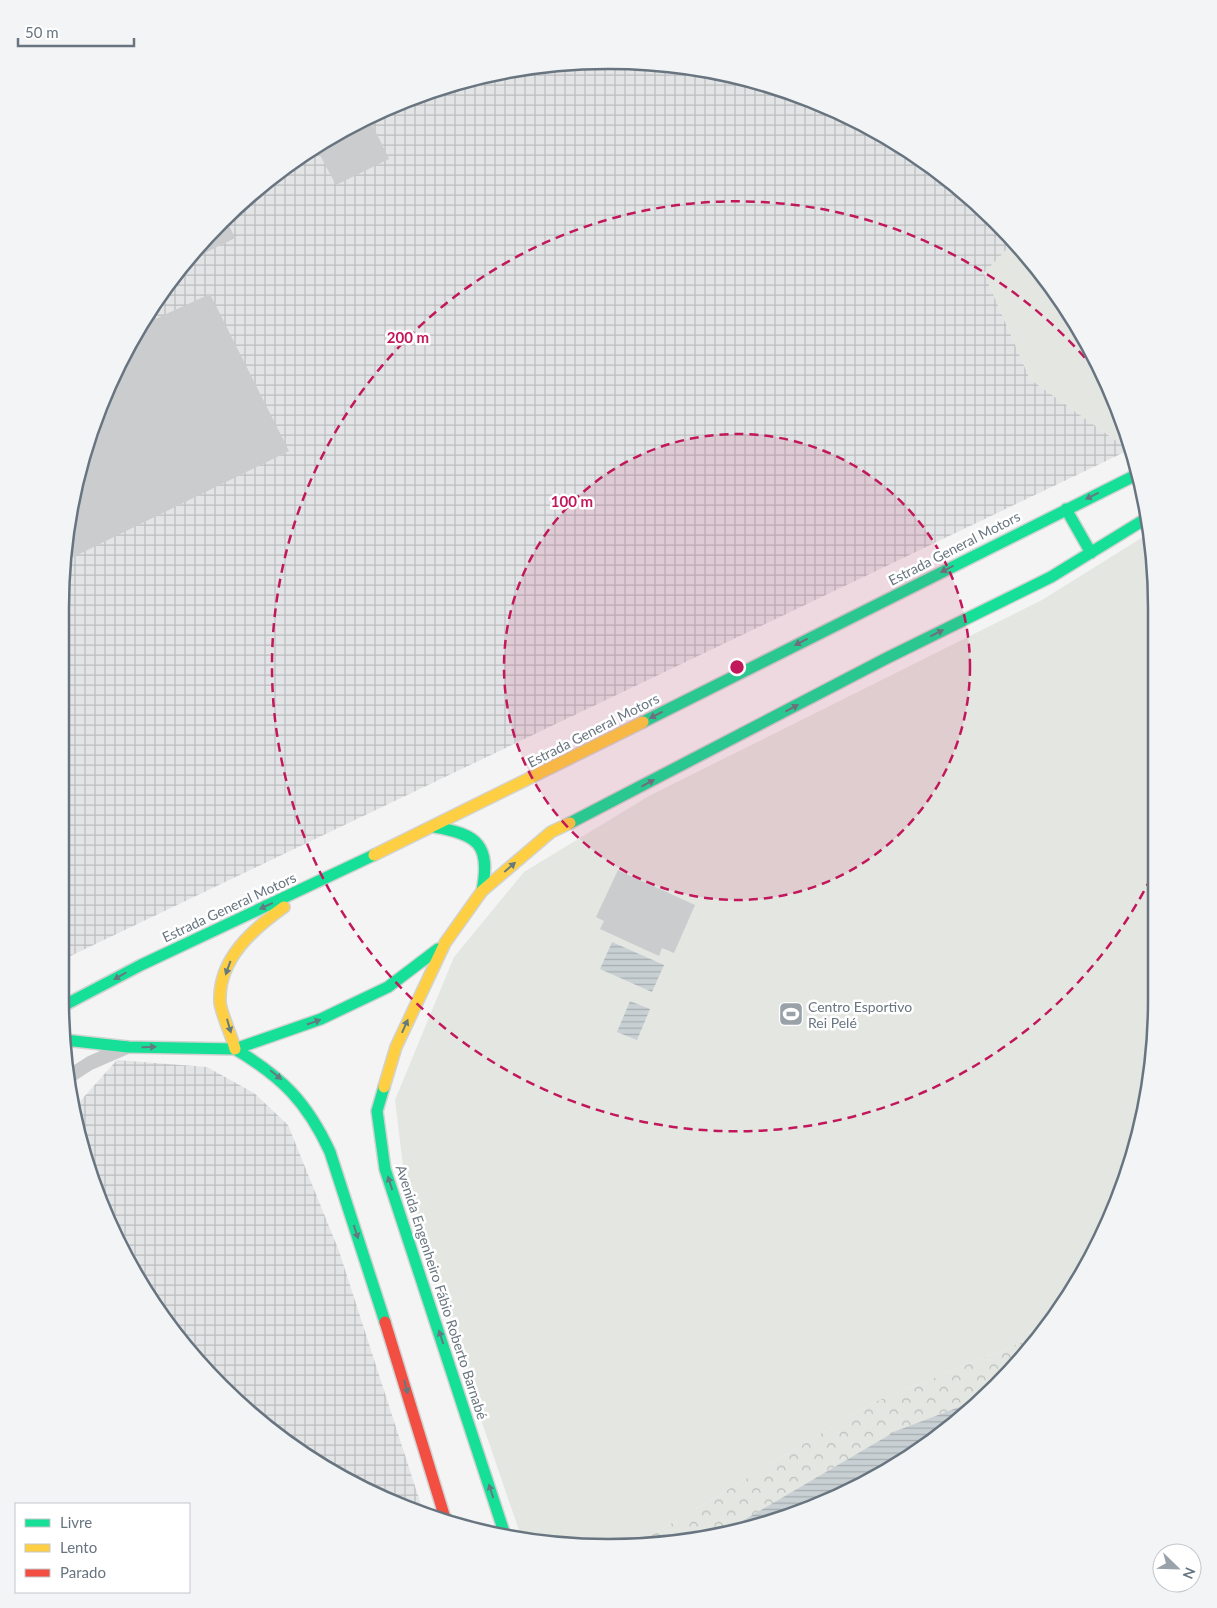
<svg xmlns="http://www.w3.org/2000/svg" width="1217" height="1608" viewBox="0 0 1217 1608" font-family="Lato,sans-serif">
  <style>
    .industrial { fill: url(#industrial-grid) }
    .grass { fill: #e3e6e1 }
    .forest { fill: url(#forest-crowns) }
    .water { fill: url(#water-rules) }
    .building { fill: #cbcccd }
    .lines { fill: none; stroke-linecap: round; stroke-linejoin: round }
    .fast-casing { stroke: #d1d2d2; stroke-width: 14 }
    .slow-casing { stroke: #d1d2d2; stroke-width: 14 }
    .jam-casing { stroke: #d1d2d2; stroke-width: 14 }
    .street { stroke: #c7c9ca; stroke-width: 14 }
    .fast { stroke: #16e098; stroke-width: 11 }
    .slow { stroke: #ffcf43; stroke-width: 11 }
    .jam { stroke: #f24e42; stroke-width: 11 }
    .oneway { fill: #647a81 }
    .ring { fill: none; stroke: #c2185b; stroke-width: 2.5; stroke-dasharray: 9 6 }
    .labels { text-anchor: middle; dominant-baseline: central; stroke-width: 5; stroke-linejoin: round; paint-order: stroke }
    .street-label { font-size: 14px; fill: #687580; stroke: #fff }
    .poi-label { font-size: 14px; fill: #687580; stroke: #fff; text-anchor: start }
    .rim { fill: none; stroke: #687580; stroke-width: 2.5 }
    .centre { fill: #c2185b; stroke: #fff; stroke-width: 2.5 }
    .ring-label { font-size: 15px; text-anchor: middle; font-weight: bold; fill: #c2185b; stroke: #fff; stroke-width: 5; stroke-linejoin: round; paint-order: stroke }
  </style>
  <defs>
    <pattern id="industrial-grid" width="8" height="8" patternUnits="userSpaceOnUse" patternTransform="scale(1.25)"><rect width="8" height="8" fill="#e3e4e5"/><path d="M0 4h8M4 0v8" fill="none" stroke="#bcbdbf"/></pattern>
    <pattern id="forest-crowns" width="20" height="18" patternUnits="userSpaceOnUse" patternTransform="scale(1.25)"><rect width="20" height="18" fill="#e3e6e1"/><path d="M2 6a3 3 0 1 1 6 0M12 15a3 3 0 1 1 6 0" fill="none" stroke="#bcbfbc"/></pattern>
    <pattern id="water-rules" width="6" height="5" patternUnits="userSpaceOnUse" patternTransform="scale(1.25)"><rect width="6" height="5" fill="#c9d0d3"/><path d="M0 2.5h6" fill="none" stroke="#a7adb0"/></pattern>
  </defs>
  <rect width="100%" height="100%" fill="#f4f4f4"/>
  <path class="industrial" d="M608 60 715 70 818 102 913 152 996 220 1014 242 984 273 1030 379 1129 450 60 961 61 573 79 466 116 366 173 275 221 220 304 153 398 102 501 71Z
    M117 1060 207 1067 254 1093 288 1125 339 1251 423 1511 366 1491 247 1412 174 1334 134 1274 79 1142 74 1108Z"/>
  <path class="grass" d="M1014 242 1064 304 1115 399 1129 450 1030 379 984 273Z
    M1151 532 1152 1071 1128 1176 1083 1274 1040 1335 872 1403 634 1546 522 1539 408 1207 395 1100 454 957 524 872 649 796 1042 600Z"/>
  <path class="forest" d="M1040 1335 1021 1361 913 1455 785 1519 645 1547 634 1546 872 1403Z"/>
  <path class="water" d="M612 942 664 965 652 992 600 969Z
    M630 1001 650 1009 637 1040 617 1032Z
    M975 1401 913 1455 785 1519 727 1530 896 1431Z"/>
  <path class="building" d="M369 118 389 159 336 185 315 146Z
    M225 217 235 238 183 264 221 220Z
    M210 294 289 451 63 562 79 466 116 366 142 325Z
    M618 870 695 905 674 953 662 948 659 956 600 929 604 921 596 917Z"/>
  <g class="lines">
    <defs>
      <path id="fast" d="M1066 509 1091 553
        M643 722 1136 475
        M570 823 887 658 1051 577 1147 518
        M434 827C478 834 491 845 482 891
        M61 1007 141 965 374 855
        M65 1040 128 1047 235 1049 321 1019 388 987 438 949
        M235 1049C282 1077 307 1102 330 1152L385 1322
        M384 1087 377 1111 385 1169 506 1538"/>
      <path id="slow" d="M374 855 643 722
        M235 1049C232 1036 220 1011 220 1002 218 959 253 929 284 907
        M384 1087 396 1047 445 943 482 891 551 832 570 823"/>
      <path id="jam" d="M385 1322 445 1518"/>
    </defs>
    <use href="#fast" class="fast-casing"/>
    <use href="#slow" class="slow-casing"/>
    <use href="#jam" class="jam-casing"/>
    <path class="street" d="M70 1076 90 1063 127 1047"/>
    <use href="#fast" class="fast"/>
    <use href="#slow" class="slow"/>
    <use href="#jam" class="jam"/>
  </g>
  <defs><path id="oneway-solid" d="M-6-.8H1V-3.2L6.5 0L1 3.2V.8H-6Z" transform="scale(1.25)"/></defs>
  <g class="oneway">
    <use href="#oneway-solid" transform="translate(1092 496) rotate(154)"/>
    <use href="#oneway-solid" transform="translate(947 569) rotate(153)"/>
    <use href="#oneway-solid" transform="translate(937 633) rotate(-26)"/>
    <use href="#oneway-solid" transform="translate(801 642) rotate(153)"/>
    <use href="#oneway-solid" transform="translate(792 708) rotate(-28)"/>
    <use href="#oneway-solid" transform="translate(656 715) rotate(153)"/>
    <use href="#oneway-solid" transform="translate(648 783) rotate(-28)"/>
    <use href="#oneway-solid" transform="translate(510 867) rotate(-41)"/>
    <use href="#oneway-solid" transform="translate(266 906) rotate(155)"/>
    <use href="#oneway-solid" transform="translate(228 968) rotate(110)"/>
    <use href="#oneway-solid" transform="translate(120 976) rotate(150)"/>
    <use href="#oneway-solid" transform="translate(314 1022) rotate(-19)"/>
    <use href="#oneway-solid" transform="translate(229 1026) rotate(74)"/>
    <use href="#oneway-solid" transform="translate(405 1026) rotate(-66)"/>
    <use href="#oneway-solid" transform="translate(149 1047) rotate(-1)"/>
    <use href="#oneway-solid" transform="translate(276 1075) rotate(39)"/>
    <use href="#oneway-solid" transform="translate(390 1183) rotate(-108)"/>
    <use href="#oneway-solid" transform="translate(356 1232) rotate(72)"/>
    <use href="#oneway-solid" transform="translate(441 1337) rotate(-108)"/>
    <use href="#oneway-solid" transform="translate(406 1387) rotate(75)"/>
    <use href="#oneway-solid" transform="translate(491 1491) rotate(-108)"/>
  </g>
  <circle cx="737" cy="667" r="233" fill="#c2185b" fill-opacity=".12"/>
  <g class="ring">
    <circle cx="737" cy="667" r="233"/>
    <path d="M1151 878A465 465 0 1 1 1111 390"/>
  </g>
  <defs>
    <symbol id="stadium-square" viewBox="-11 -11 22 22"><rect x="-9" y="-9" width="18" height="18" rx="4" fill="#99a1a9" stroke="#fff"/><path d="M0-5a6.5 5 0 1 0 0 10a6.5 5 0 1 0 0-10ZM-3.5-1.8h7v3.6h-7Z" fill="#fff"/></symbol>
  </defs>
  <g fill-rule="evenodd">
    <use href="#stadium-square" x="777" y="1000" width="28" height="28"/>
  </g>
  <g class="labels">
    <g class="street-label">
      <text transform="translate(954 548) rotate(-27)">Estrada General Motors</text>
      <text transform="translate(593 730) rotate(-27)">Estrada General Motors</text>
      <text transform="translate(229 907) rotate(-25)">Estrada General Motors</text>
      <text transform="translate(442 1292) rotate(72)">Avenida Engenheiro Fábio Roberto Barnabé</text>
    </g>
    <g class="poi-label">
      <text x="808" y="1006">Centro Esportivo<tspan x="808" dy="16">Rei Pelé</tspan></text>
    </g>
  </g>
  <path d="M0 0H1217V1608H0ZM608 69H609A539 539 0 0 1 1148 608V1000A539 539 0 0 1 609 1539H608A539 539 0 0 1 69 1000V608A539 539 0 0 1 608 69Z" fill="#f3f4f5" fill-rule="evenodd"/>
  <path class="rim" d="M608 69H609A539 539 0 0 1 1148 608V1000A539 539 0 0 1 609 1539H608A539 539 0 0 1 69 1000V608A539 539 0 0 1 608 69Z"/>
  <circle cx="737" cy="667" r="8" class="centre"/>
  <g class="ring-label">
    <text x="408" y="343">200 m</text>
    <text x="572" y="507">100 m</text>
  </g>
  <rect x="15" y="1503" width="175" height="90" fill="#ffffff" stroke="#c3c8cc"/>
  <rect x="25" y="1519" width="25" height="8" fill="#16e098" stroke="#c3c8cc"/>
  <text x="60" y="1528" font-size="15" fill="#687580">Livre</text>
  <rect x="25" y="1544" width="25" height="8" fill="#ffcf43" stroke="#c3c8cc"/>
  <text x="60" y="1553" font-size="15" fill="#687580">Lento</text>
  <rect x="25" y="1569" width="25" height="8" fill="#f24e42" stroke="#c3c8cc"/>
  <text x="60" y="1578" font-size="15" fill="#687580">Parado</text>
  <g transform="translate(1177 1568) rotate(113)"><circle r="24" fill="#ffffff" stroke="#c3c8cc"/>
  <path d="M0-4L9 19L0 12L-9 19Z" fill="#99a1a9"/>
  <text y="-8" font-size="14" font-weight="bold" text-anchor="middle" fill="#687580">N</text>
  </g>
  <path d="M18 38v8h116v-8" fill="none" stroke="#687580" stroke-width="2.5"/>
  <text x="25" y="38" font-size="15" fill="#687580" stroke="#ffffff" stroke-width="4" paint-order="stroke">50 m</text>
</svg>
